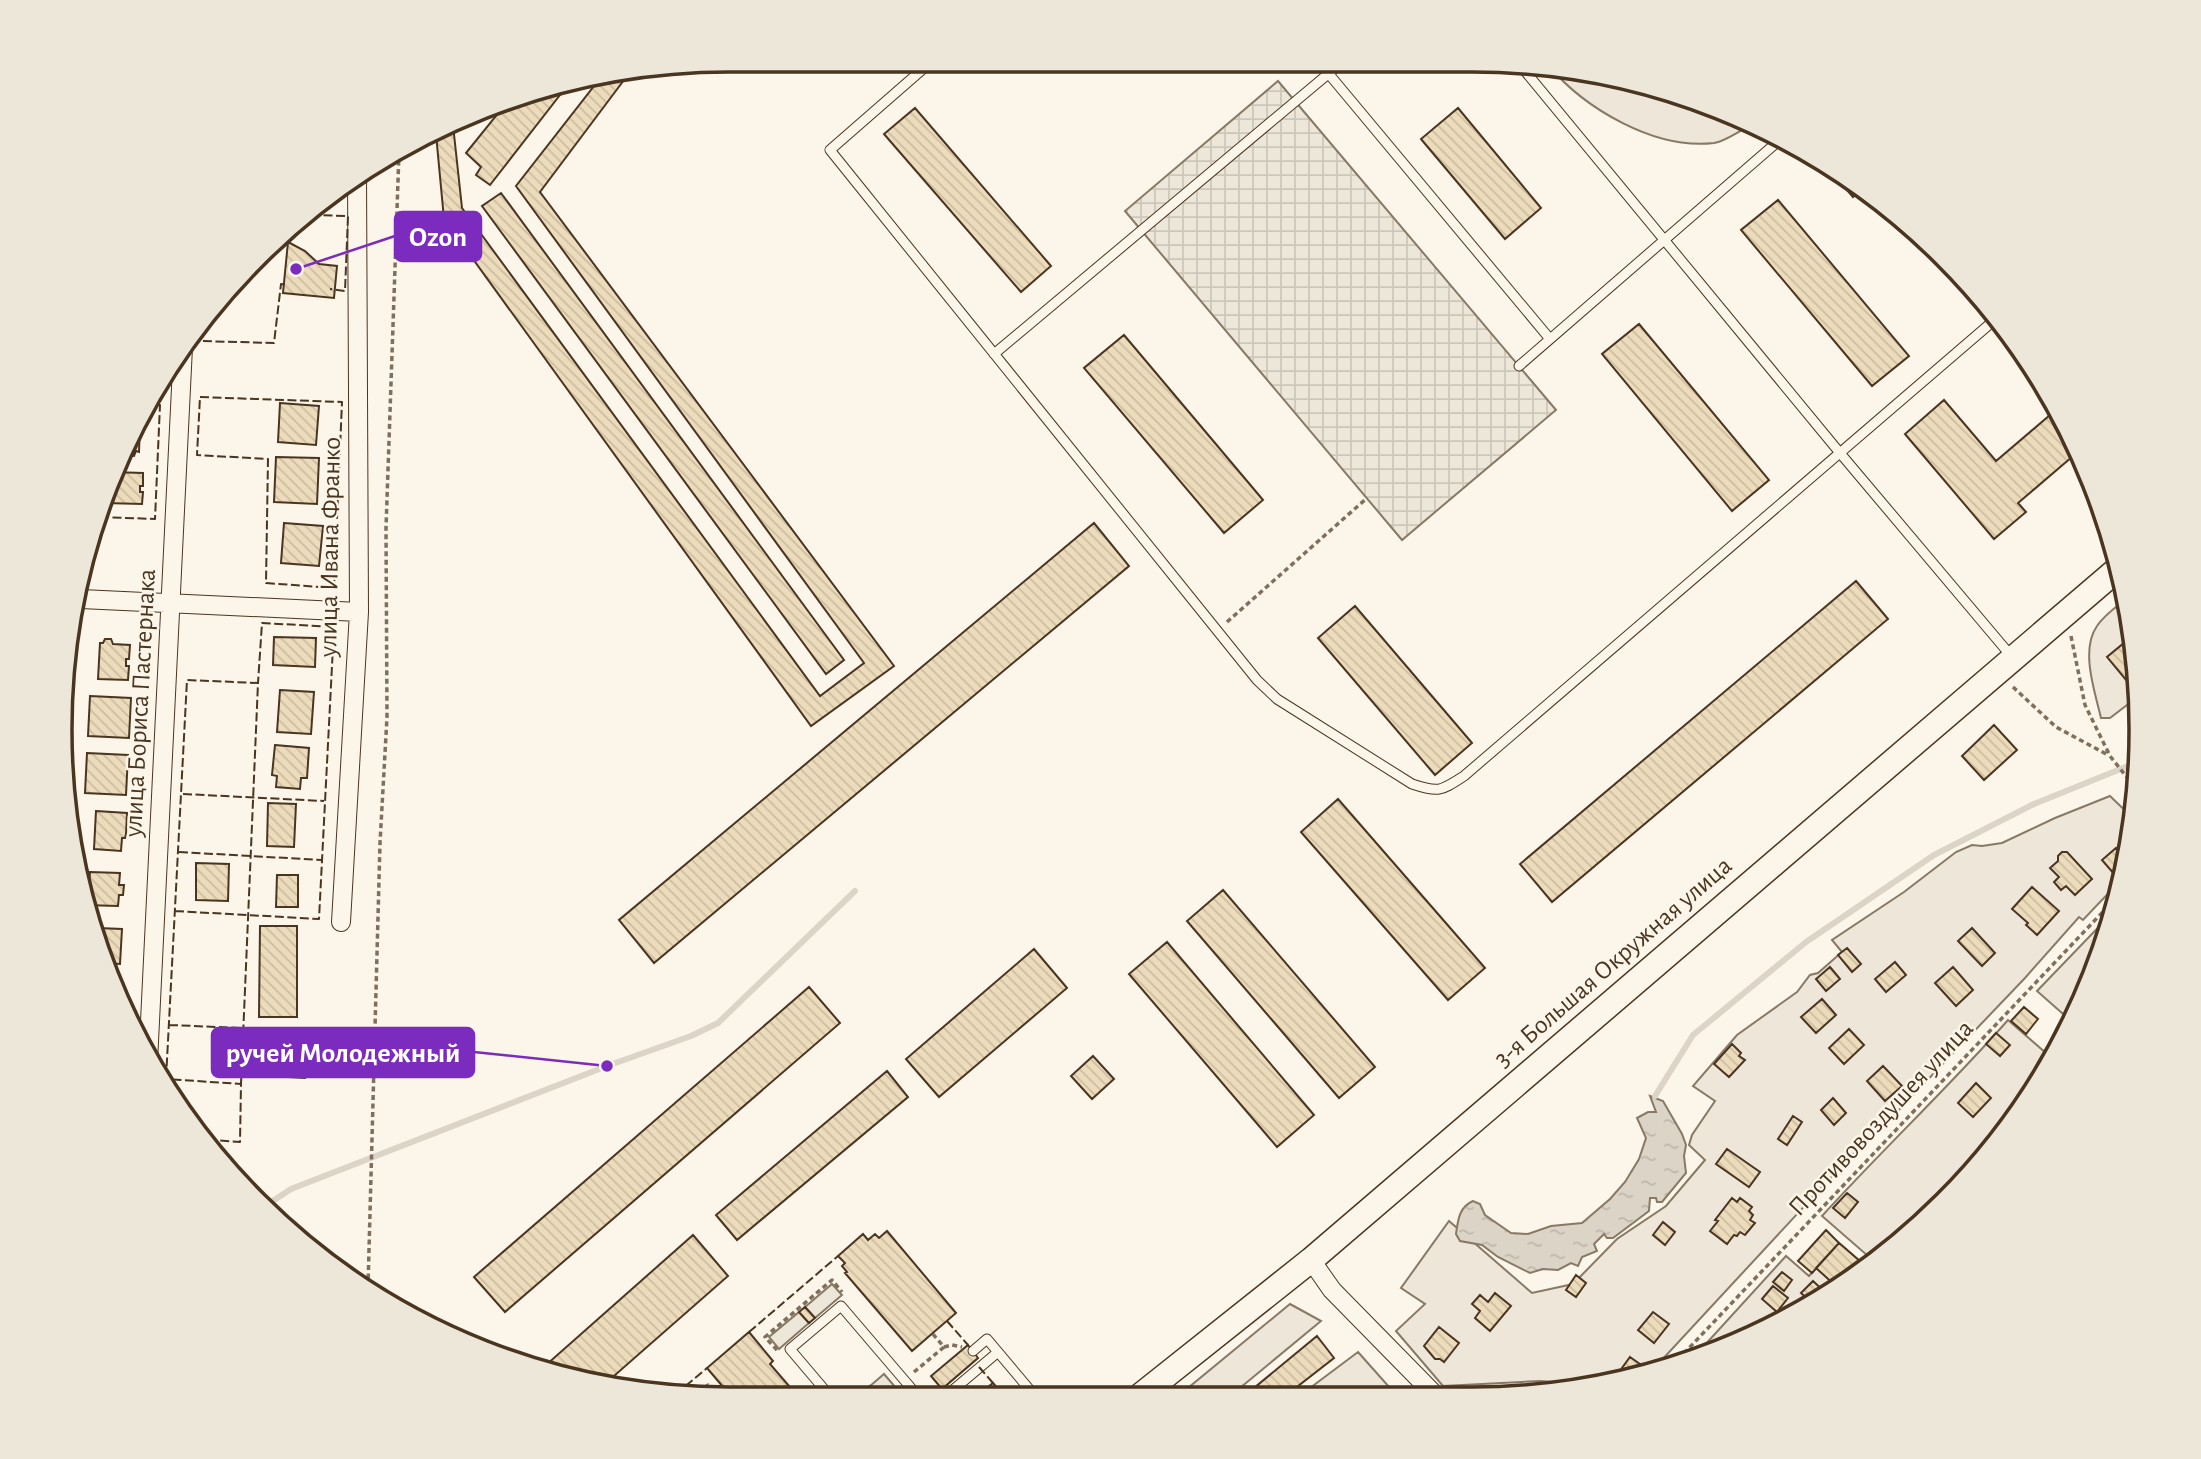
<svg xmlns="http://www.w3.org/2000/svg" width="2201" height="1459" viewBox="0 0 2201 1459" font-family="'Alegreya Sans',sans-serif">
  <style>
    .green { fill: #ede6d9; stroke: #887966; stroke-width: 2 }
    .park { fill: url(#park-crowns); stroke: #887966; stroke-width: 2 }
    .parking { fill: #ede7d9; stroke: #887966; stroke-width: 2 }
    .plaza { fill: url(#plaza-grid); stroke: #887966; stroke-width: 2 }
    .water { fill: url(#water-ripples); stroke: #887966; stroke-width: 2 }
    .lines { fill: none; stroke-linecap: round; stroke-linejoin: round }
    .stream { stroke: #dcd4c6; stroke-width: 6 }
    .building { fill: url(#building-back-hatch); stroke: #4a3520; stroke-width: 2 }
    .lane-casing { stroke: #4a3520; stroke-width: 11 }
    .street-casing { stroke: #4a3520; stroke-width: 20 }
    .secondary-casing { stroke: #4a3520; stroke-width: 27 }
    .path { stroke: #7f6f5c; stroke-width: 3.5; stroke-dasharray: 5 3.5; stroke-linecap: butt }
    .lane { stroke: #fbf6e9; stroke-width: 9 }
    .street { stroke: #fbf6e9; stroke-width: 18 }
    .secondary { stroke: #fbf6e9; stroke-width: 24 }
    .fence { stroke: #4a3520; stroke-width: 2; stroke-dasharray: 9 3.5; stroke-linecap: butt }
    .labels { text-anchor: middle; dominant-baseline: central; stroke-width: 5; stroke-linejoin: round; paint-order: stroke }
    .street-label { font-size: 26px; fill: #4a3520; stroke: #fbf6e9 }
    .rim { fill: none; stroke: #4a3520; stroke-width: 3.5 }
    .leader { fill: none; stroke: #7b2cbf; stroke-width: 2.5 }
    .callout-dot { fill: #7b2cbf; stroke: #fbf6e9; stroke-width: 2.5 }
    .callout { fill: #7b2cbf; stroke: #7b2cbf; stroke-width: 2.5 }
    .callout-label { font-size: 28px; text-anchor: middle; font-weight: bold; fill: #fff }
  </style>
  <defs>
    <pattern id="park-crowns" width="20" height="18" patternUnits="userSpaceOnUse" patternTransform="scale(1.75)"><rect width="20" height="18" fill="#ede6d9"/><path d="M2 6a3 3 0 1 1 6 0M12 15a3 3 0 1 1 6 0" fill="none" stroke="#cdc6ba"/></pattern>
    <pattern id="plaza-grid" width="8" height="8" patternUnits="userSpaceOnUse" patternTransform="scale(1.75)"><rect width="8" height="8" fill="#ede7d9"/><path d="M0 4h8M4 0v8" fill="none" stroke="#cdc7ba"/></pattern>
    <pattern id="water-ripples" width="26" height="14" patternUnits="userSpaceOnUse" patternTransform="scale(1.75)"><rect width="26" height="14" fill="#dcd4c6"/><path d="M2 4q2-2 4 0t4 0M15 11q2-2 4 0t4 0" fill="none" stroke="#beb7aa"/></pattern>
    <pattern id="building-back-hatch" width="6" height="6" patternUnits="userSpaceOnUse" patternTransform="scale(1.75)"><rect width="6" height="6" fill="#ecdcbc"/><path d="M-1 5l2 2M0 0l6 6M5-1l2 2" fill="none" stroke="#ccbda1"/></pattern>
  </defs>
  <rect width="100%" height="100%" fill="#fbf6e9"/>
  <path class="green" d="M1548 65H1559L1752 124C1741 130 1726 141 1714 143 1655 150 1585 109 1548 65Z
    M2126 599 2140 695 2110 718H2101C2095 692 2080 650 2097 626 2104 615 2116 607 2126 599Z
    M2110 796 2135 820 2121 880 2083 920 2079 917 2025 978 1874 1136 1849 1158 1647 1376 1595 1385 1540 1381 1443 1386 1396 1331 1425 1304 1401 1288 1449 1221 1532 1293 1573 1284 1617 1239 1666 1206 1705 1160 1689 1145 1692 1135 1715 1101 1693 1086 1737 1035 1797 992 1810 975 1818 973 1842 952 1832 940 1904 892 1956 852 1972 845 1982 846 2002 843 2055 818Z
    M2114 911 2106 945 2071 1021 2037 991Z
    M2008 1020 2054 1060 2052 1065 1975 1172 1876 1263 1822 1216C1883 1149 1949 1087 2008 1020Z
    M1839 1243 1868 1268 1767 1331 1693 1358 1786 1256 1809 1276Z
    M1290 1304 1321 1321 1229 1397 1194 1396 1188 1388Z
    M1358 1352 1398 1397H1298Z"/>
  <path class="park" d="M884 1374 902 1395H878L870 1386Z"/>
  <path class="parking" d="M832 1284 842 1295 815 1318 805 1307Z
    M799 1312 809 1323 779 1349 769 1337Z"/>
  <path class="plaza" d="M1278 81 1556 410 1402 540 1125 211Z"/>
  <path class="water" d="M1650 1096 1663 1101 1682 1134 1686 1145 1684 1156 1686 1173 1662 1202H1657L1656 1198H1650L1649 1211 1613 1238H1607L1604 1234 1594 1244 1597 1251 1582 1257 1578 1266 1571 1263 1558 1270 1543 1269 1530 1273 1498 1257 1482 1245 1460 1241 1456 1234C1458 1220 1459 1207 1473 1201L1480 1204 1485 1215 1511 1233 1528 1234 1551 1226 1582 1223 1610 1199 1625 1182 1639 1159 1646 1138 1637 1118 1648 1112H1656Z"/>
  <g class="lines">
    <path class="stream" d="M1655 1096 1693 1035 1806 942 1934 855 2034 804 2138 762
      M265 1206 291 1189 607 1066 691 1036 718 1023 855 891"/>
  </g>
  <path class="building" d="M627 76 540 192 894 666 811 726 444 219 436 134 453 125 462 208 820 696 864 663 516 186 598 81Z
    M567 86 490 185 476 175 481 167 466 153 512 96Z
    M915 108 1051 266 1021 292 884 134Z
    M1458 108 1541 208 1505 239 1421 139Z
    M1829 169 1860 191 1853 197Z
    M501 193 844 660 826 674 482 206Z
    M1778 200 1909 356 1872 386 1741 230Z
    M288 242 305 251 319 264 337 266 334 298 283 293Z
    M1639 324 1769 480 1732 511 1602 354Z
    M1124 335 1263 500 1224 533 1084 368Z
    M1944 400 1996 461 2057 409 2073 434 2079 451 2018 503 2026 512 1994 539 1905 434Z
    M280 403 319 406 316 445 278 442Z
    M140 424 139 452 136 451 134 456 125 455 123 451Z
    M276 457 319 458 317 504 274 502Z
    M111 472 143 473V486H140V492H143L142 504 105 503Z
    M284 523 323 526 319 566 281 563Z
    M1094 523 1129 566 654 963 619 920Z
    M1856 581 1888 619 1552 902 1520 864Z
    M1355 606 1472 743 1435 775 1318 638Z
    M274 637 316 638 315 667 273 665Z
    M105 639H111L113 644 130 645 129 659H126V666H129L128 680 98 679 100 643H103Z
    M2124 643 2134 654 2128 658 2138 671 2126 680 2107 657Z
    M280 690 314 692 311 734 277 732Z
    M90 696 131 698 129 738 88 736Z
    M1994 725 2017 750 1984 780 1962 756Z
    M275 745 309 748 307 778H301L300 789 276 787 277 776 272 775Z
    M87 753 128 755 126 795 85 793Z
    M1338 799 1485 968 1448 1000 1301 832Z
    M268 803 296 804 294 847 267 846Z
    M96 811 127 813 126 834 125 838H122L121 851 94 849Z
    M2116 848 2126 859 2124 867 2115 875 2102 860Z
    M2062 852H2067L2092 879 2075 895 2066 886 2061 890 2054 882 2059 877 2050 868 2058 861V856Z
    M196 863 229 864 228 901 196 900Z
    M90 872 120 873 119 885H124L123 895H119L118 906 84 905 85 883 89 884Z
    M277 875H298V907H276Z
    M2032 887 2059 911 2037 935 2026 925 2028 923 2012 909Z
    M1223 890 1375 1067 1339 1098 1187 921Z
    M92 925 98 926V928L122 929 120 964 107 963Z
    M260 926H297V1017H259Z
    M1972 928 1995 953 1982 966 1958 941Z
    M1167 942 1314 1115 1277 1147 1129 974Z
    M1847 948 1861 964 1852 972 1838 955Z
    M1034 949 1067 988 939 1097 906 1059Z
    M1895 962 1906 975 1886 992 1875 979Z
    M1830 967 1840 979 1826 991 1816 979Z
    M1953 967 1973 990 1956 1006 1935 983Z
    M809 987 840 1023 505 1312 474 1277Z
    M1822 999 1836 1015 1816 1033 1801 1017Z
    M2024 1007 2038 1019 2026 1034 2011 1021Z
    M1849 1029 1864 1045 1844 1064 1829 1048Z
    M1996 1033 2010 1045 2000 1056 1986 1044Z
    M1732 1044 1741 1053 1739 1056 1745 1060 1729 1077 1714 1064Z
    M271 1046 307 1048 305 1078 270 1076Z
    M1093 1056 1114 1079 1092 1099 1071 1076Z
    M1883 1066 1902 1086 1885 1101 1867 1081Z
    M887 1071 908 1097 737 1240 716 1215Z
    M1976 1083 1991 1098 1973 1117 1958 1103Z
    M1833 1098 1846 1113 1834 1125 1821 1110Z
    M1793 1116 1802 1122 1787 1145 1778 1139Z
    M1727 1149 1760 1172 1749 1187 1716 1164Z
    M1847 1193 1858 1202 1845 1218 1833 1208Z
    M1732 1198 1737 1202 1740 1198 1752 1207 1749 1211 1753 1215 1750 1220 1755 1223 1745 1235 1740 1232 1737 1236 1734 1235 1727 1244 1710 1231 1718 1221 1715 1220Z
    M1663 1222 1675 1232 1665 1245 1653 1235Z
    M1826 1230 1839 1243 1812 1273 1798 1261Z
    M887 1231 956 1313 912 1351 845 1273 847 1272 842 1266 845 1263 838 1256 863 1234 868 1240 875 1234 879 1238Z
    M693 1235 728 1276 606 1383 546 1365Z
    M1839 1243 1868 1268 1837 1287 1816 1268Z
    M1782 1272 1792 1280 1784 1291 1773 1282Z
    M1576 1275 1586 1283 1576 1297 1566 1290Z
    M1813 1281 1827 1294 1812 1303 1801 1293Z
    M1773 1286 1788 1298 1777 1312 1762 1299Z
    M1495 1293 1511 1306 1490 1331 1475 1318 1480 1311 1472 1304 1480 1295 1488 1302Z
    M805 1307 815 1318 809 1323 799 1312Z
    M1653 1312 1669 1324 1654 1343 1638 1330Z
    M1439 1327 1459 1343 1444 1362 1440 1359H1435L1424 1346Z
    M749 1332 773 1361 770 1364 796 1394H729L707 1368Z
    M1317 1336 1334 1358 1284 1397H1243Z
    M968 1345 978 1358 942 1389 931 1376Z
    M1630 1357 1647 1369 1641 1377 1636 1378 1622 1368Z
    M993 1383 1004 1396 978 1395Z
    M870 1386 878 1395H867L864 1391Z"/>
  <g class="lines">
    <defs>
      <path id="lane" d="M932 61 830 150 1257 680 1277 699 1412 784C1439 793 1441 791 1464 776L1998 317
        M1520 65 1840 453 2012 657
        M1328 73 1550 339
        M994 354 1340 64
        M1519 366 1782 138
        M973 1351 987 1339 1035 1396
        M829 1395 790 1349 841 1306 917 1395
        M947 1395 998 1352
        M1454 1398 1550 1392"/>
      <path id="street" d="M81 599 359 612
        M341 922 359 612 357 173
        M148 1062 183 347
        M1311 1260 1332 1290 1438 1398"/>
      <path id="secondary" d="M1140 1396 1311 1260 2120 567"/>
    </defs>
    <use href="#lane" class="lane-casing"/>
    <use href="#street" class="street-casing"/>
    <use href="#secondary" class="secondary-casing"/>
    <path class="path" d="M1227 622 1367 498
      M2071 636 2085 705 2110 756 2137 790
      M2013 687 2056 727 2108 755
      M368 1287 380 843 387 717 386 528 399 152
      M944 1347 952 1345 962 1347
      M777 1350 765 1337 832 1280 842 1292
      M1672 1366 2117 897
      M914 1372 944 1347 932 1333
      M698 1394 708 1385 716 1394"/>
    <use href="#lane" class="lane"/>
    <use href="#street" class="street"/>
    <use href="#secondary" class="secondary"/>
    <path class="fence" d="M311 215 348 216 345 291 330 289
      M201 319 200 341 274 343 281 284 288 285
      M200 397 342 402 334 588 266 583 268 459 197 455Z
      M100 517 155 519 160 405H150
      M183 794 324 801
      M179 852 322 860
      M175 911 319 919 334 627 262 623 258 683
      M169 1025 243 1028
      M166 1079 187 680 258 683 241 1084
      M166 1085V1079L241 1084 240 1142 212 1140
      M947 1321 968 1345
      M749 1332 838 1256
      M979 1367 993 1383
      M676 1394 707 1368"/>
  </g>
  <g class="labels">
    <g class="street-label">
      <text transform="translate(330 547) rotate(-89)">улица Ивана Франко</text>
      <text transform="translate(140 703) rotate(-87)">улица Бориса Пастернака</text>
      <text transform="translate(1613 962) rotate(-41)">3-я Большая Окружная улица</text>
      <text transform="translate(1881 1118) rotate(-47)">Противовоздушея улица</text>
    </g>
  </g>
  <path d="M0 0H2201V1459H0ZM729 72H1472A657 657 0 0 1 2129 729V730A657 657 0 0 1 1472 1387H729A657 657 0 0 1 72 730V729A657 657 0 0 1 729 72Z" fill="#ede7d9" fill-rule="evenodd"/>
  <path class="rim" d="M729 72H1472A657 657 0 0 1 2129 729V730A657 657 0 0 1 1472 1387H729A657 657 0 0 1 72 730V729A657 657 0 0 1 729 72Z"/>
  <path class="leader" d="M296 269L395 236M607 1066L474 1052"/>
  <g class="callout-dot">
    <circle cx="296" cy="269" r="7"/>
    <circle cx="607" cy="1066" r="7"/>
  </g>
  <g class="callout">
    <rect x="395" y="212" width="86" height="49" rx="7"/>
    <rect x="212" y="1028" width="262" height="49" rx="7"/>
  </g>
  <g class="callout-label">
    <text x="438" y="246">Ozon</text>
    <text x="343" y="1062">ручей Молодежный</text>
  </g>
</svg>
